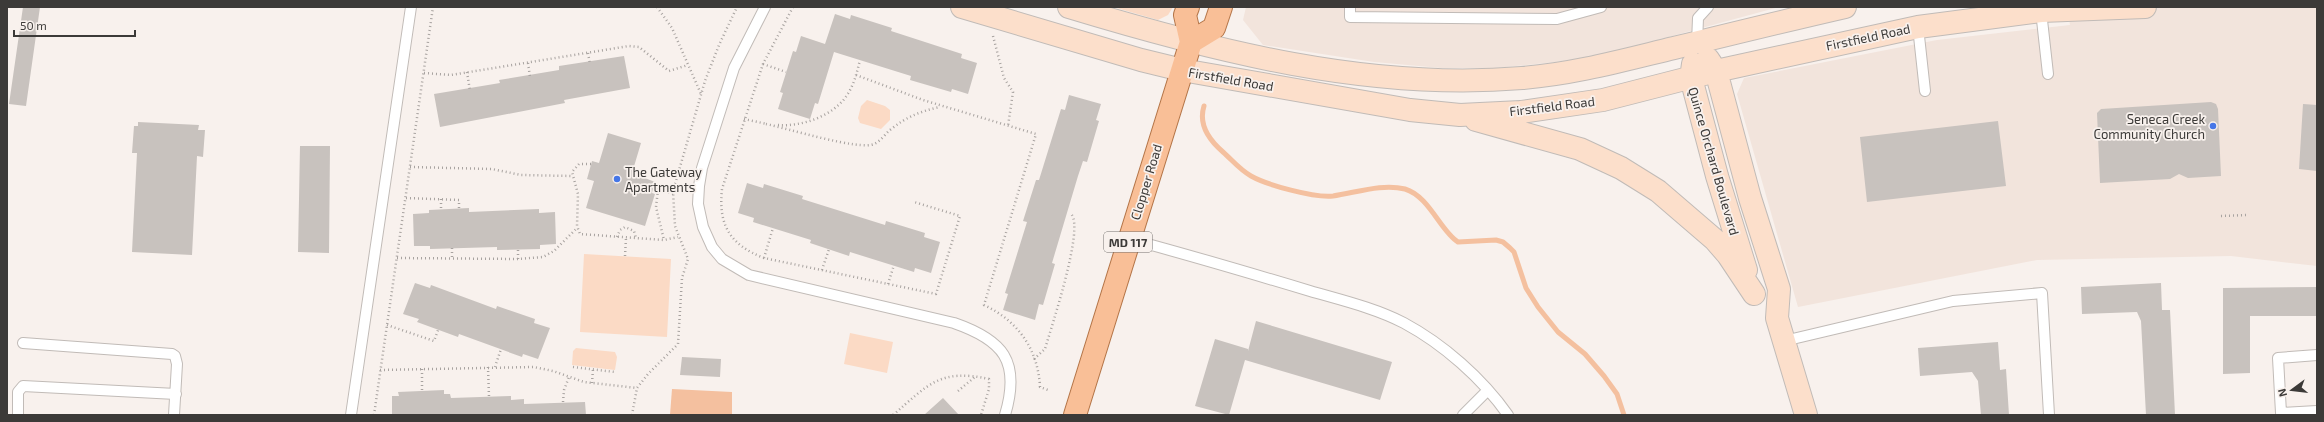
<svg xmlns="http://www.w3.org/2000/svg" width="2324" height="422" viewBox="0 0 2324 422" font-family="'Exo 2',sans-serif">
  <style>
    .built { fill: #f2e4dc }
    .green { fill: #fbdac5 }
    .water { fill: #f4c09f }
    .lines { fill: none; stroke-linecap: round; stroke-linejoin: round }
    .stream { stroke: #f4c09f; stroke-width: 5 }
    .building { fill: #c8c2be }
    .lane-casing { stroke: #c1bbb7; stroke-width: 12 }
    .secondary-casing { stroke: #c1bbb7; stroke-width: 24 }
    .primary-casing { stroke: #b47548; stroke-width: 24 }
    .path { stroke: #a8a3a0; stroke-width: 2.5; stroke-dasharray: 1 3; stroke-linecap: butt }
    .lane { stroke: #fff; stroke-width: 10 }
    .secondary { stroke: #fcdfcb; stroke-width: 22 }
    .primary { stroke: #f9bf97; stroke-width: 22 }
    .poi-dot { fill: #4576e7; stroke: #f8f1ed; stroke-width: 1.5 }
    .labels { text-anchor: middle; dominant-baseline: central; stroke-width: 3.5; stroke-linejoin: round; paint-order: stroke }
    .shield { fill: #f8f1ed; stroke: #74716e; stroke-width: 1 }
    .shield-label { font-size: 12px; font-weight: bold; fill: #3c3a38 }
    .street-label { font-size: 13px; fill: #3c3a38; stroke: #f8f1ed }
    .poi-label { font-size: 13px; fill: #3c3a38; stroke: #f8f1ed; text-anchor: end }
  </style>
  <rect width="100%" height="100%" fill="#f8f1ed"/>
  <path class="built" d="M1246 7H1779L1617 51 1565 61 1496 68H1441L1374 62 1263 45 1243 20Z
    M2067 7H2317V266L2231 256 2037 260 1798 307 1737 94 1744 78 1937 40 2070 25Z"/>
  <path class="green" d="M1113 7H1173L1168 15 1158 20Z
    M867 100 885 106 890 110V120L881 129 860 123 858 118 861 106Z
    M584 254 671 259 667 337 580 332Z
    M850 333 893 342 887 373 844 364Z
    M576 348 615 352 617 357 615 370 572 365 573 351Z"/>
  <path class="water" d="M672 389 732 392V415H670Z"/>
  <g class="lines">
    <path class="stream" d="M1204 106C1198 125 1209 140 1223 152 1232 160 1240 170 1251 176 1267 185 1314 198 1333 196 1355 193 1382 183 1405 189 1429 196 1441 232 1458 242L1496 240 1503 242 1510 248 1514 252 1526 288 1538 307 1558 332 1585 354 1604 376 1617 394 1624 415"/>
  </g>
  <path class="building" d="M23 7H40L26 106 9 104Z
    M835 14 850 19 851 15 892 28 891 31 962 54 961 58 977 63 968 94 952 89 951 92 910 80 911 76 834 52 818 104 815 103 810 119 778 109 783 93 780 92 793 51 796 52 801 36 825 44Z
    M624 56 630 88 564 100 565 103 440 127 434 94 500 83 499 80 559 70V66Z
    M1069 95 1101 104 1096 120 1099 121 1087 162 1083 161 1078 176 1052 263 1055 264 1043 305 1039 304 1035 320 1003 310 1008 294 1005 293 1027 222 1023 221 1036 180H1039L1061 109 1065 110Z
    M2211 102 2216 104 2218 109 2221 176 2188 178 2179 174 2170 179 2100 183 2097 113 2101 109Z
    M2303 104 2317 105V171L2299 169Z
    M1998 121 2006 186 1867 202 1860 137Z
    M138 122 199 125 198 130H205L203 157 197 156 192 255 132 252 137 153H132L134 126H138Z
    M608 133 641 143 632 173 655 182 652 193 655 194 645 226 586 208 594 181 587 179 592 161 599 163Z
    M300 146H330L329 253 298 252Z
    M747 183 763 188 764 184 803 196 802 199 885 225 886 221 925 233 924 237 940 242 931 273 915 268 914 272 850 252 849 256 810 243 811 240 753 222 754 218 738 213Z
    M469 208V212L539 209V213L555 212 556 244 540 245V249L497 250V247L430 249V246H414L413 214 429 213V210Z
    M415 283 430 288 431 285 496 309 497 306 535 319 534 323 550 328 538 359 523 354 522 357 459 334 458 337 417 322 419 319 403 314Z
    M2161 283 2162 310H2170L2175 415H2146L2141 321 2137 312 2082 314 2081 287Z
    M2317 287V316H2250V373L2223 374V288Z
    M1256 321 1392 362 1380 400 1245 360 1229 415 1195 406 1215 339 1248 349V351Z
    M1998 342 2000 370 2006 369 2009 415H1981L1978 381 1972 372 1920 376 1918 348Z
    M682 357 721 359 720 377 680 375Z
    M444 390V394H450L451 398 511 396V400L524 399V404L585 402 586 415H392V396H399L398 392Z
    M943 398 959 415H924Z"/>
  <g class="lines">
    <defs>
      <path id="lane" d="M765 7 734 68 702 168 699 186 698 204 703 227 712 247 722 259 749 275 954 323C1003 340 1021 361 1005 415
        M1350 7V17L1557 19 1601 7
        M2041 11 2048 74
        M1918 27 1925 91
        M1697 43 1698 18 1708 7
        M1129 239C1190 255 1250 273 1310 291 1341 300 1375 308 1404 323 1443 344 1482 378 1508 415
        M1784 341 1953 301 2042 293 2049 415
        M23 343 172 354 175 356 177 364 174 415
        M2317 355 2278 358 2281 413 2317 411
        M18 415V392L23 386 176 394
        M351 415 411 7
        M1463 415 1487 391"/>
      <path id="secondary" d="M962 7 1141 60 1182 70 1410 110 1460 115 1521 112 1603 100 1716 71 1918 27 2041 11 2145 7
        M1069 7C1214 51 1369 91 1522 78 1574 74 1624 60 1674 48 1731 34 1788 20 1845 7
        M1708 59 1716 71 1750 198 1779 289 1777 318 1806 415
        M1693 64 1691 78 1717 176 1746 270
        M1476 120 1580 149 1621 168 1658 191 1715 240 1728 255 1754 294"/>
      <path id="primary" d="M1191 42 1214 28 1221 7
        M1075 415 1191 42 1185 15 1188 7"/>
    </defs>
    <use href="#lane" class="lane-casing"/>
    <use href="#secondary" class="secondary-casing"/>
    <use href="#primary" class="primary-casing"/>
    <path class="path" d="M657 7 672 28 701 94
      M793 7 763 64 722 189C718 225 730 245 764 258L936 294 960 216 914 202
      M993 36 1004 78 1013 92 1008 126
      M588 53 590 64
      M528 63 530 77
      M763 64 786 72
      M467 72 470 91
      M424 73 451 75 629 46 639 47 669 71 688 65
      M856 75 923 100 1036 134 984 305C1018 321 1038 349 1040 387L1048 390
      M744 119 767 124
      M766 124C786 128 860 151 874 144 881 141 885 134 890 130 906 117 921 111 940 107
      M778 125C801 127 834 116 847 95 854 85 857 72 860 60
      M591 164H579L572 172 578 194 577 226 580 234 664 240 678 237
      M410 167 492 169 521 175 572 176
      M653 188 673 194
      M658 190 656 207 664 240
      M406 198 459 200V208
      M441 199V209
      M2221 216 2247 215
      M617 237 620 230 625 227 634 231 636 238
      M452 248V259
      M518 250V259
      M625 256 626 238
      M397 258 518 259 543 257 554 251 577 228
      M764 258 773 228
      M822 270 829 249
      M888 284 894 265
      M387 325 434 341 438 330
      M1034 359 1045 349C1051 328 1085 227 1071 214
      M488 367 489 397
      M495 367 501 349
      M573 367 615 372
      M422 369V391
      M380 370 534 367 553 371 584 382 637 388 648 374 678 344 682 278 688 259 675 226 673 191 705 81 719 45 737 7
      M592 383 593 369
      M958 391 976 376
      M563 402 564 390 569 377
      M374 415 433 7
      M632 415 637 388
      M893 415C928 385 940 368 989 379V389L981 415"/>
    <use href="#lane" class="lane"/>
    <use href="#secondary" class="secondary"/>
    <use href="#primary" class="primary"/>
  </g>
  <g class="poi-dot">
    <circle cx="2213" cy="126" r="4"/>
    <circle cx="617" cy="179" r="4"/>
  </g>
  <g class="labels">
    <rect class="shield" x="1104" y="232" width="48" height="20" rx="3"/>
    <g class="shield-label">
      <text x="1128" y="242">MD 117</text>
    </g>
    <g class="street-label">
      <text transform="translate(1868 37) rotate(-12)">Firstfield Road</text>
      <text transform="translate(1231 79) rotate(10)">Firstfield Road</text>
      <text transform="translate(1552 106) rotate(-7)">Firstfield Road</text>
      <text transform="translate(1714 161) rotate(74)">Quince Orchard Boulevard</text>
      <text transform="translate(1146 182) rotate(-73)">Clopper Road</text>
    </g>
    <g class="poi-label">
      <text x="2205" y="119">Seneca Creek<tspan x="2205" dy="15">Community Church</tspan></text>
      <text x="625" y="172" text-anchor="start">The Gateway<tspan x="625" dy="15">Apartments</tspan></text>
    </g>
  </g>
  <rect width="2324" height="422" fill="none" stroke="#3c3a38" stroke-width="16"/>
  <g transform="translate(2292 390) rotate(255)" stroke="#f8f1ed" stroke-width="3" paint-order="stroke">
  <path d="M0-3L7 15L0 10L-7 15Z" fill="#3c3a38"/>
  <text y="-6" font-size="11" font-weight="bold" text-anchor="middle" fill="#3c3a38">N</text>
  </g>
  <path d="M14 30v6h121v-6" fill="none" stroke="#3c3a38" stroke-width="2"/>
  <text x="20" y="30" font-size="12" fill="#3c3a38" stroke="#f8f1ed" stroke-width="3" paint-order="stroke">50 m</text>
</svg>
